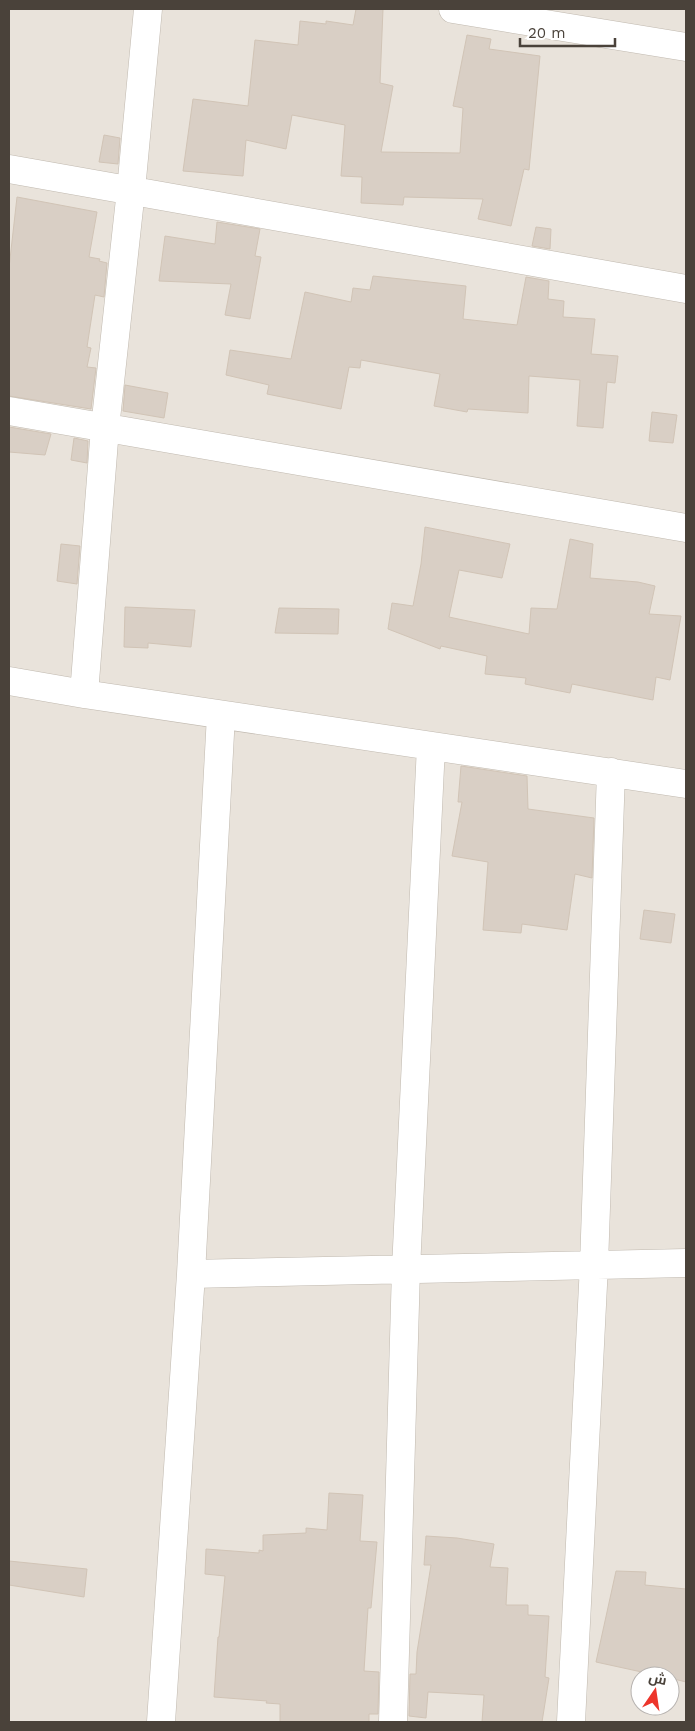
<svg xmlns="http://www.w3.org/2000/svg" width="695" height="1731" viewBox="0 0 695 1731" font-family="'Work Sans',Cairo,sans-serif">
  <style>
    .residential { fill: #e9e3db; fill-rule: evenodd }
    .building { fill: #d9cfc5; stroke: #d1c4b6 }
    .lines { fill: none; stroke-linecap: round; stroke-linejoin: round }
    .minor-casing { stroke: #c0b9af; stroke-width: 29 }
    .minor { stroke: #fff; stroke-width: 28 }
  </style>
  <rect width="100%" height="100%" fill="#f5f2ec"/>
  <path class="residential" d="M9 9H686V1722H9ZM640 1676H670V1706H640Z"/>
  <path class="building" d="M356 9H383L380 83 393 86 381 152 460 153 463 108 453 106 467 35 491 39 489 49 540 56 529 170 524 169 511 226 478 219 483 199 404 197 403 205 361 203 362 177 341 176 345 125 292 115 286 149 246 140 243 176 183 171 193 99 248 106 255 40 298 45 300 21 326 24V21L353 25Z
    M104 135 120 138 118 164 99 162Z
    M17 197 97 212 89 257 100 259 99 261 107 263 104 297 95 295 87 347 91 348 87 367 96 368 91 409 9 396V268Z
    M217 222 260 229 255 256 261 257 250 319 225 315 231 284 159 281 165 236 215 244Z
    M536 227 551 229 550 249 532 246Z
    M373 276 466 286 463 319 517 325 526 277 549 281 548 299 564 301 563 317 595 319 591 354 618 356 615 383 607 382 603 428 577 426 580 380 529 376 528 413 468 409 467 412 434 406 440 374 361 360 360 368 349 367 341 409 267 394 269 385 226 375 230 350 291 359 305 292 351 302 353 288 370 290Z
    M125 385 168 393 164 418 123 411Z
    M652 412 677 415 673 443 649 441Z
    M9 427 51 434 45 455 9 452Z
    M74 438 88 441 87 463 71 460Z
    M425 527 510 544 502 578 459 570 449 617 529 634 531 608 557 609 570 539 593 544 590 578 638 582 655 586 649 614 681 616 670 680 656 677 653 700 572 684 570 693 525 684 526 678 485 674 487 656 441 646 440 649 388 629 392 603 413 606 421 564Z
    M61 544 80 546 77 584 57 581Z
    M125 607 195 610 191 647 148 643V648L124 647Z
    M279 608 339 609 338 634 275 633Z
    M461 766 527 776 528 809 594 818 592 878 575 874 567 930 522 924 521 933 483 930 488 862 452 856 462 802H458Z
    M644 910 675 914 671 943 640 939Z
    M329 1493 363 1495 360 1541 377 1542 371 1608H368L364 1671 379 1672 378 1714H369V1722H280V1704L266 1703 267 1701 214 1697 218 1637H219L225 1576 205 1574 206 1549 259 1553V1550L263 1551V1535L306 1533V1528L327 1530Z
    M426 1536 457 1538 494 1544 490 1567 508 1568 506 1605H528V1615L549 1616 545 1677 549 1678 542 1722H482L484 1695 428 1692 426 1718 409 1716 410 1674H416L417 1652 431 1565H424Z
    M9 1561 87 1569 84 1597 9 1585Z
    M616 1571 646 1572 645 1585 686 1589V1682L670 1678V1676H660L596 1662Z"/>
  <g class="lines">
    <defs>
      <path id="minor" d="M453 9 686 47
        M9 169 686 289
        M9 411 686 528
        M9 681 84 694 686 784
        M84 694 105 428 131 190 148 9
        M191 1274 686 1263
        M161 1722 191 1274 221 715
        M393 1722 406 1269 431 746
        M571 1722 594 1265 611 772"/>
    </defs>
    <use href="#minor" class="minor-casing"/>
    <use href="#minor" class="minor"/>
  </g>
  <rect width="695" height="1731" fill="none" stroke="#4a423a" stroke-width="20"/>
  <g transform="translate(655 1691) rotate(13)"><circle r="24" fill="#ffffff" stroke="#b7b3b0"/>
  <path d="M0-4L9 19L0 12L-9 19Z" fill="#ed352b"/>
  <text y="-8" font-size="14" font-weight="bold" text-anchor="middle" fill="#4a423a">ش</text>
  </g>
  <path d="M520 38v8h95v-8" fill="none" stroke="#4a423a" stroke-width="2.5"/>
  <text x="528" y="38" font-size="15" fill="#4a423a" stroke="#ffffff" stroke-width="4" paint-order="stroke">20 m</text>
</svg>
